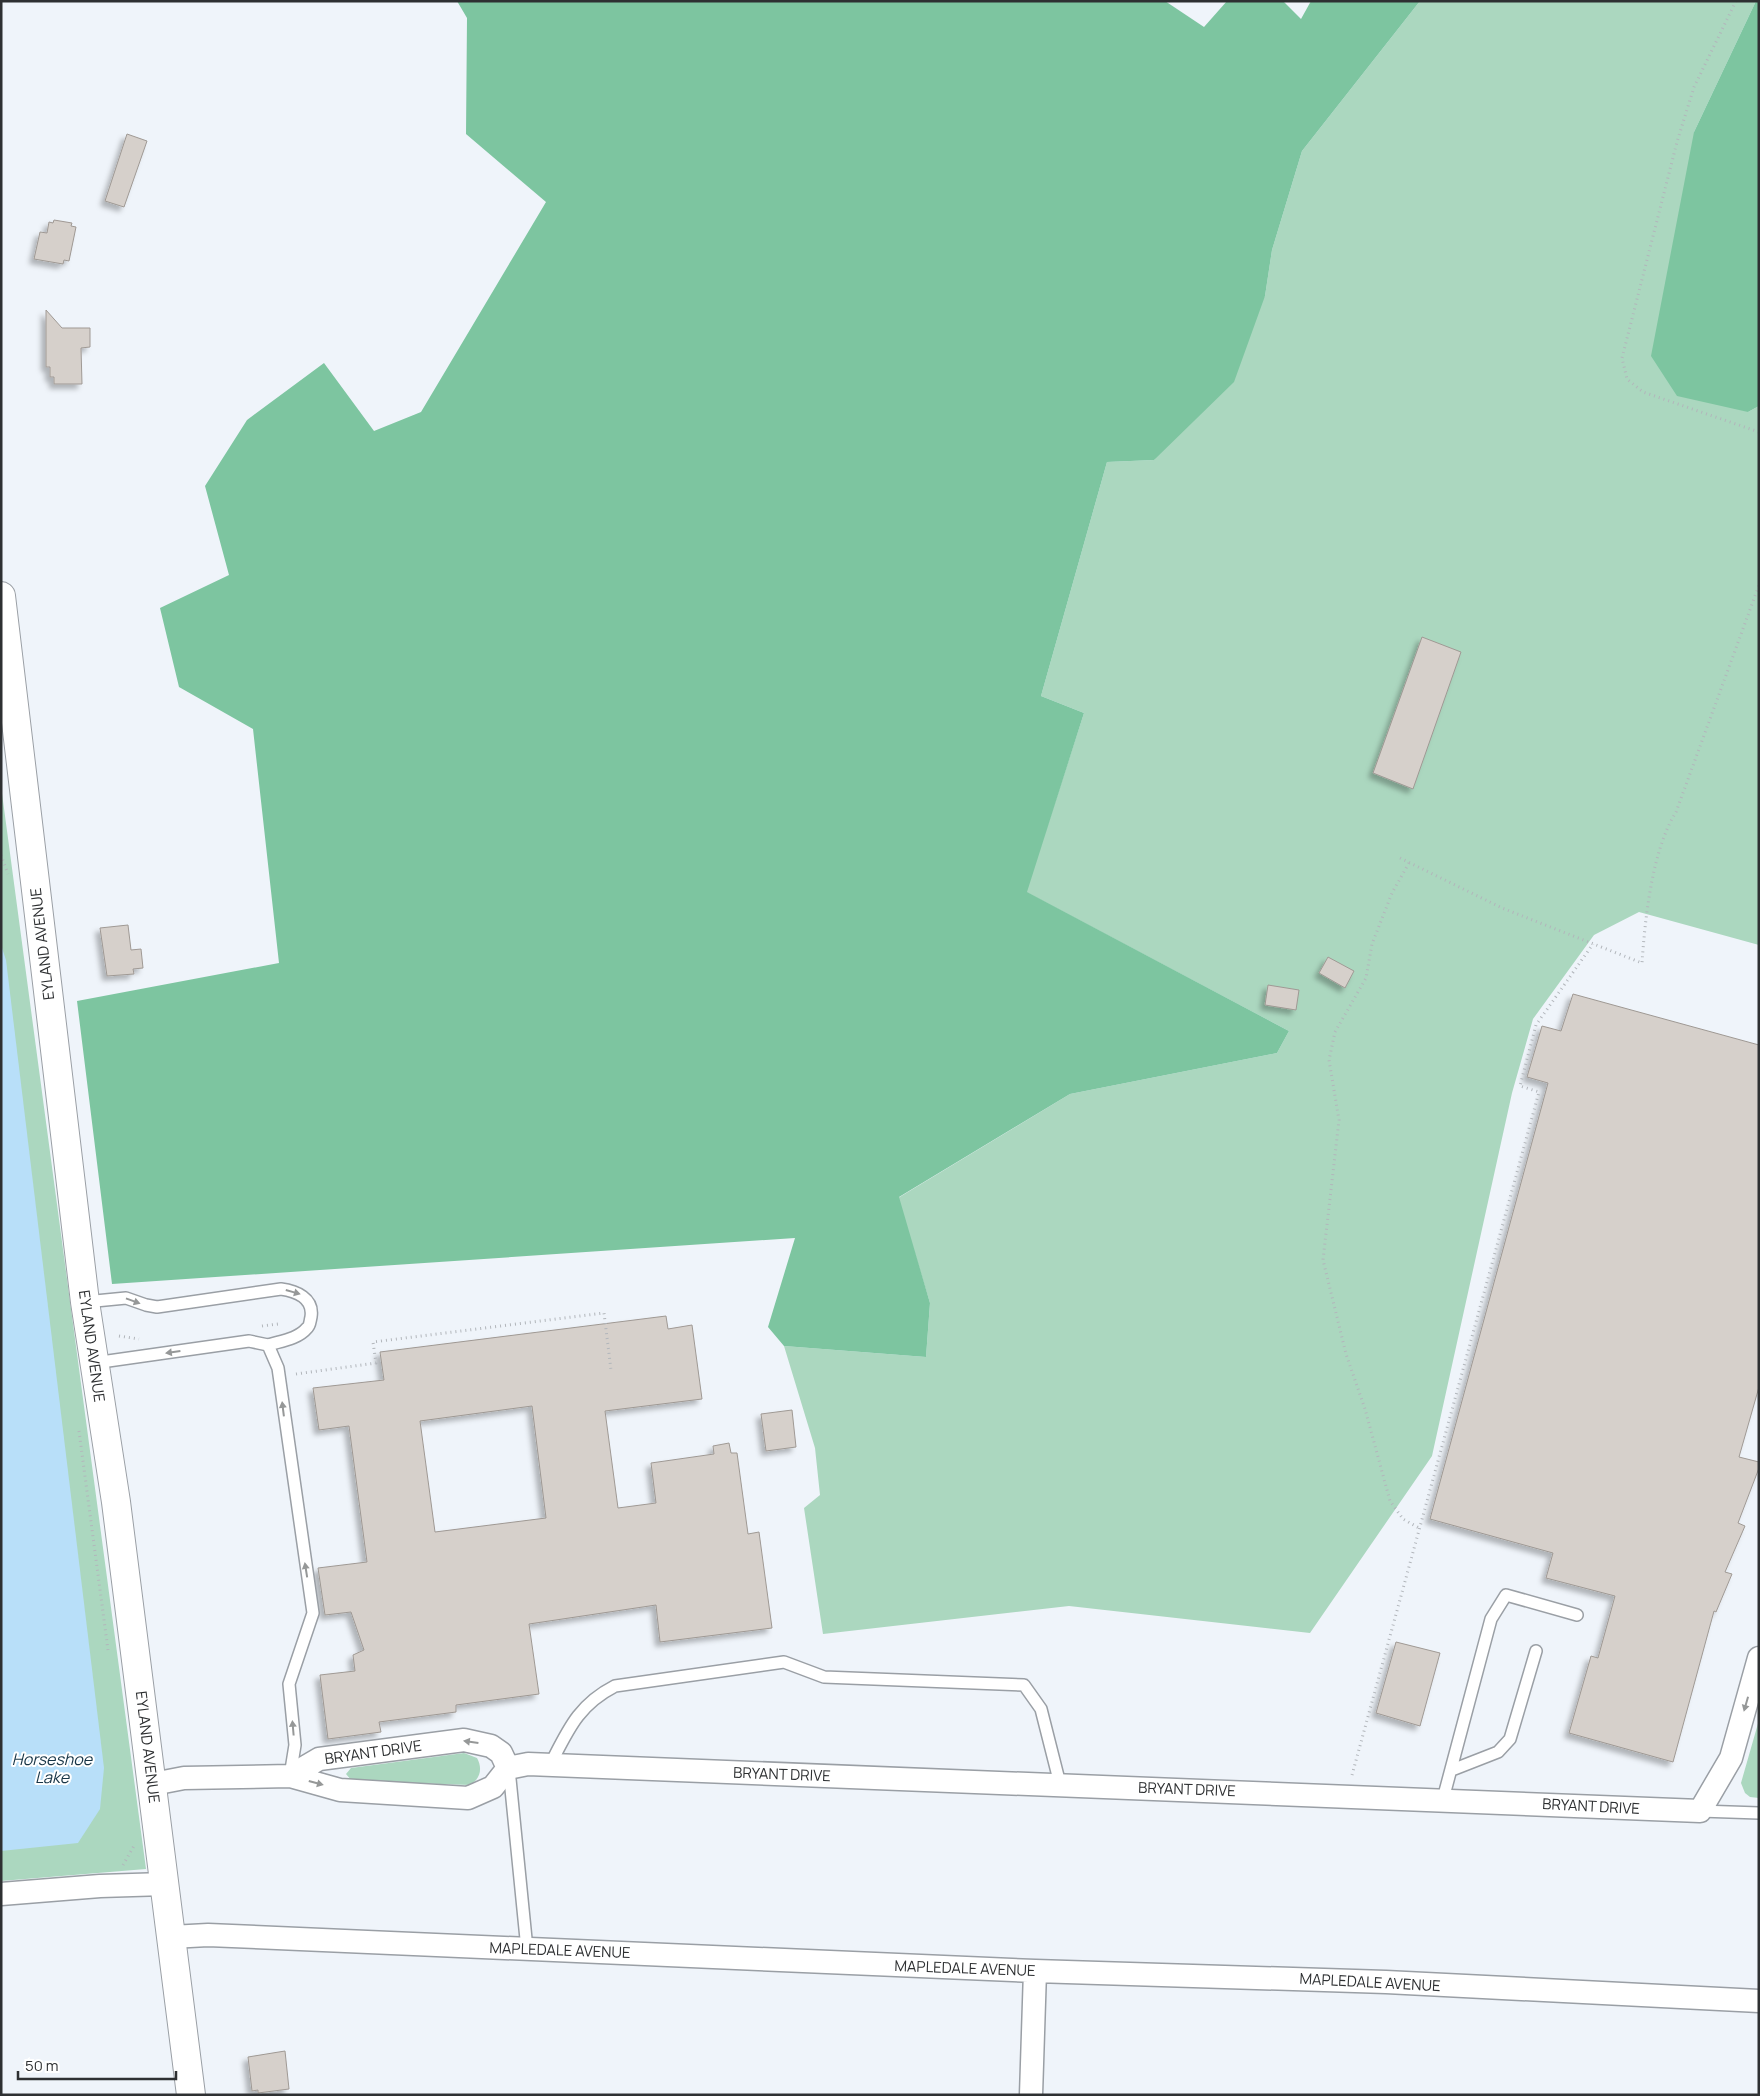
<svg xmlns="http://www.w3.org/2000/svg" width="1760" height="2096" viewBox="0 0 1760 2096" font-family="Manrope,sans-serif">
  <style>
    .green { fill: #abd7bf }
    .forest { fill: #7dc5a0 }
    .water { fill: #b8dff9 }
    .building { fill: #d6d0cb; stroke: #9f9994; fill-rule: evenodd; filter: url(#shadow) }
    .lines { fill: none; stroke-linecap: round; stroke-linejoin: round }
    .service-casing { stroke: #9a9fa5; stroke-width: 14 }
    .minor-casing { stroke: #9a9fa5; stroke-width: 25 }
    .tertiary-casing { stroke: #9a9fa5; stroke-width: 30 }
    .path { stroke: #b2b6bb; stroke-width: 3; stroke-dasharray: 1 4; stroke-linecap: butt }
    .service { stroke: #fff; stroke-width: 11 }
    .minor { stroke: #fff; stroke-width: 22 }
    .tertiary { stroke: #fff; stroke-width: 28 }
    .oneway { fill: #969898 }
    .labels { text-anchor: middle; dominant-baseline: central; stroke-width: 4; stroke-linejoin: round; paint-order: stroke }
    .street-label { font-size: 15px; fill: #2e3032; stroke: #fff }
    .water-label { font-size: 16px; font-style: italic; fill: #163446; stroke: #fff }
  </style>
  <defs>
    <filter id="shadow"><feDropShadow dx="-4.5" dy="4.5" stdDeviation="2.5" flood-color="#0004"/></filter>
  </defs>
  <rect width="100%" height="100%" fill="#eff4fa"/>
  <path class="green" d="M1420 1H1756L1694 132 1748 412 1759 406V945L1639 912 1594 935 1533 1019 1512 1093 1432 1456 1310 1633 1069 1606 823 1634 804 1508 820 1495 815 1448 784 1346 926 1357 930 1303 898 1198 1070 1094 1277 1053 1289 1031 1026 892 1084 713 1041 696 1107 462 1154 460 1265 296 1272 250 1302 151Z
    M1 786 146 1869 1 1881Z
    M1759 1720V1798L1750 1797 1745 1793 1741 1783Z
    M464 1753 477 1758C483 1769 480 1779 470 1785L352 1781 346 1774 351 1768Z"/>
  <path class="forest" d="M457 1H1165L1204 27 1227 1H1283L1301 19 1311 1H1420L1302 151 1272 250 1265 296 1234 382 1154 460 1107 462 1041 696 1084 713 1027 892 1289 1031 1277 1053 1070 1094 899 1197 930 1303 926 1357 784 1346 768 1327 795 1238 112 1284 77 1001 279 963 253 729 179 687 160 608 229 575 205 486 247 420 324 363 374 431 421 412 546 202 466 134 467 18Z
    M1756 1H1759V406L1748 412 1677 396 1651 356 1694 132Z"/>
  <path class="water" d="M1 945 6 960 104 1768 100 1809 78 1843 1 1851Z"/>
  <path class="building" d="M127 134 147 141 124 207 105 201Z
    M54 220 72 223 71 226 76 227 69 261 64 260 63 264 34 259 40 232 47 233 49 222 53 223Z
    M46 310 62 328H90V347L81 348 82 384H54V377H50V367H46Z
    M1422 637 1461 652 1413 789 1373 773Z
    M128 925 131 950 141 949 143 968 133 969 134 974 107 976 100 928Z
    M1328 957 1354 971 1345 988 1319 973Z
    M1268 985 1299 990 1296 1010 1265 1005Z
    M1573 994 1759 1045V1387L1739 1457 1759 1462V1468L1738 1523 1745 1526 1725 1572 1732 1574 1716 1612 1714 1611 1673 1762 1569 1733 1591 1656 1598 1658 1615 1596 1546 1578 1553 1553 1430 1519 1548 1083 1527 1077 1542 1026 1561 1031Z
    M666 1316 668 1329 692 1325 702 1399 605 1411 618 1508 656 1503 651 1463 714 1454 713 1446 729 1443 731 1453H737L748 1534 759 1532 772 1628 660 1642 656 1605 529 1624 539 1694 456 1705V1712L379 1722 381 1732 328 1739 320 1675 355 1671 353 1655 364 1650 351 1612 325 1615 318 1568 367 1562 349 1426 319 1430 313 1388 384 1380 380 1352ZM532 1406 546 1518 435 1532 420 1421Z
    M792 1410 796 1447 766 1451 761 1414Z
    M1396 1642 1440 1653 1420 1726 1376 1713Z
    M285 2051 289 2089 258 2093V2090L252 2091 248 2057Z"/>
  <g class="lines">
    <defs>
      <path id="service" d="M85 1302 126 1298 146 1305 157 1307 281 1289C296 1291 314 1298 311 1317 310 1321 310 1326 307 1328 298 1339 281 1341 268 1345
        M94 1363 249 1341 268 1345 278 1368 313 1613 289 1684 295 1745 290 1776
        M550 1765C568 1730 578 1705 615 1686L784 1662 824 1677 1024 1685 1041 1709 1060 1784
        M509 1769 527 1949
        M1452 1770 1498 1752 1510 1739 1536 1651
        M1443 1799 1491 1619 1506 1595 1577 1615
        M1700 1811 1759 1813"/>
      <path id="minor" d="M508 1768 501 1753 491 1746 464 1740 319 1759 290 1776 340 1790 468 1798 493 1787 508 1768 528 1764 1700 1811 1731 1758 1759 1658
        M153 1784 184 1778 290 1776
        M1 1894 100 1886 165 1884
        M171 1937 208 1935 1035 1971 1386 1982 1759 2001
        M1031 2095 1035 1971"/>
      <path id="tertiary" d="M1 596 85 1302 116 1502 191 2095"/>
    </defs>
    <use href="#service" class="service-casing"/>
    <use href="#minor" class="minor-casing"/>
    <use href="#tertiary" class="tertiary-casing"/>
    <path class="path" d="M1736 1 1694 87 1677 142 1622 358 1627 379 1643 392 1759 432
      M1 855 8 874
      M1400 858 1502 908 1642 963C1645 919 1652 850 1676 812L1759 585
      M1409 863 1392 893 1372 944 1366 978 1335 1032 1329 1060 1339 1120 1323 1260 1346 1354 1365 1409 1390 1501 1403 1519 1419 1528
      M262 1326 278 1324
      M119 1336 139 1339
      M296 1374 376 1363 373 1342 604 1313 611 1370
      M79 1431 108 1650
      M1352 1775 1539 1092 1520 1086 1536 1025 1593 944
      M123 1865 135 1844"/>
    <use href="#service" class="service"/>
    <use href="#minor" class="minor"/>
    <use href="#tertiary" class="tertiary"/>
  </g>
  <defs><path id="oneway-solid" d="M-6-.8H1V-3.2L6.5 0L1 3.2V.8H-6Z" transform="scale(1.25)"/></defs>
  <g class="oneway">
    <use href="#oneway-solid" transform="translate(293 1292) rotate(16)"/>
    <use href="#oneway-solid" transform="translate(133 1301) rotate(20)"/>
    <use href="#oneway-solid" transform="translate(173 1352) rotate(172)"/>
    <use href="#oneway-solid" transform="translate(283 1409) rotate(-97)"/>
    <use href="#oneway-solid" transform="translate(306 1570) rotate(-99)"/>
    <use href="#oneway-solid" transform="translate(1746 1704) rotate(106)"/>
    <use href="#oneway-solid" transform="translate(293 1728) rotate(-95)"/>
    <use href="#oneway-solid" transform="translate(471 1742) rotate(-172)"/>
    <use href="#oneway-solid" transform="translate(316 1783) rotate(15)"/>
  </g>
  <g class="labels">
    <g class="street-label">
      <text transform="translate(42 944) rotate(-97)">EYLAND AVENUE</text>
      <text transform="translate(92 1346) rotate(82)">EYLAND AVENUE</text>
      <text transform="translate(148 1747) rotate(83)">EYLAND AVENUE</text>
      <text transform="translate(373 1752) rotate(-8)">BRYANT DRIVE</text>
      <text transform="translate(782 1774) rotate(2)">BRYANT DRIVE</text>
      <text transform="translate(1187 1789) rotate(2)">BRYANT DRIVE</text>
      <text transform="translate(1591 1806) rotate(3)">BRYANT DRIVE</text>
      <text transform="translate(560 1950) rotate(2)">MAPLEDALE AVENUE</text>
      <text transform="translate(965 1968) rotate(2)">MAPLEDALE AVENUE</text>
      <text transform="translate(1370 1982) rotate(3)">MAPLEDALE AVENUE</text>
    </g>
    <g class="water-label">
      <text x="52" y="1759">Horseshoe<tspan x="52" dy="18">Lake</tspan></text>
    </g>
  </g>
  <rect width="1760" height="2096" fill="none" stroke="#2e3032" stroke-width="5"/>
  <path d="M18 2071v8h158v-8" fill="none" stroke="#2e3032" stroke-width="2.5"/>
  <text x="25" y="2071" font-size="15" fill="#2e3032" stroke="#ffffff" stroke-width="4" paint-order="stroke">50 m</text>
</svg>
